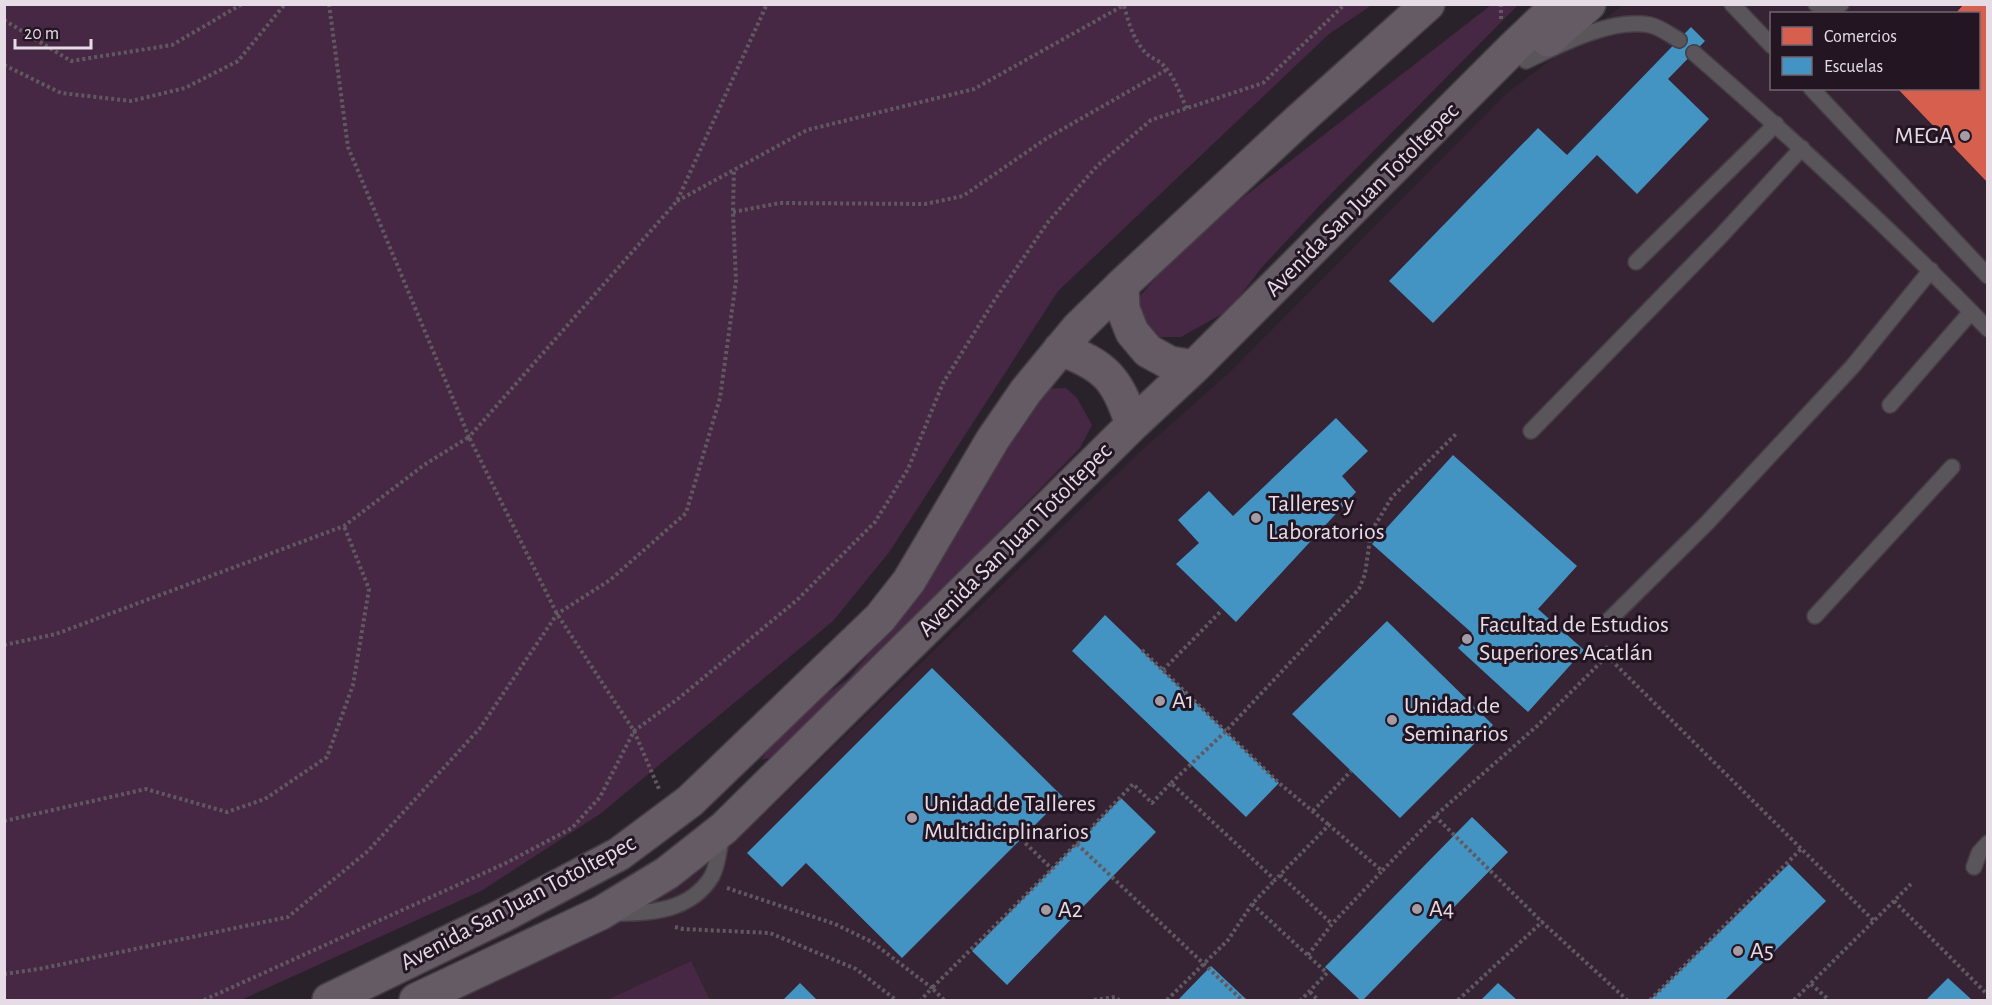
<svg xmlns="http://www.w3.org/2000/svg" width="1992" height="1005" viewBox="0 0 1992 1005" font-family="'Alegreya Sans',sans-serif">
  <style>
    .built { fill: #362435; fill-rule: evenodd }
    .green { fill: #462744 }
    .shops { fill: #d6604d }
    .schools { fill: #4393c3 }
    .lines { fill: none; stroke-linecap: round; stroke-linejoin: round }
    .service-casing { stroke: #443e44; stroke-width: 18 }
    .secondary-casing { stroke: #443e44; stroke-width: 36 }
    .path { stroke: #605960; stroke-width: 4; stroke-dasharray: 3 3; stroke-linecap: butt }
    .service { stroke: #5a555a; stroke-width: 15 }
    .secondary { stroke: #655b64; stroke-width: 33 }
    .poi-dot { fill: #a49ba4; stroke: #241523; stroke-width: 2 }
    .labels { text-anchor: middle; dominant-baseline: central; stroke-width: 6; stroke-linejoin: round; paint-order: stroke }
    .poi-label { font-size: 24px; fill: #e6dce5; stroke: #241523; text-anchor: start }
    .street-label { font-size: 24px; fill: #e6dce5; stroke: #241523 }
  </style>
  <rect width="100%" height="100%" fill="#2a222a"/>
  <path class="built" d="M1623 5H1987V1000H449L605 928 729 848 1143 449 1229 373 1506 94ZM1772 14H1978V88H1772Z"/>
  <path class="green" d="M5 4H1372V5L1329 34 1058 291 890 551 833 621 600 814 481 891 241 1000H5Z
    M1491 5H1518L1321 204 1263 266 1229 310 1181 337H1159L1142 325 1140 296 1191 238Z
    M1066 388 1077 398 1092 425 1080 448 780 755 761 760 787 722 848 679 897 620 1039 389Z
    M691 961 710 1000H607Z"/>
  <path class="shops" d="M1964 4H1988V183L1897 88H1978V14H1955Z"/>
  <path class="schools" d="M1691 27 1705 41 1668 79 1709 119 1637 194 1597 155 1433 323 1389 281 1538 128 1567 155Z
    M1336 418 1368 451 1342 476 1356 492 1236 622 1176 564 1199 543 1178 520 1209 491 1233 516Z
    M1453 455 1577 566 1538 609 1584 650 1528 712 1458 648 1472 633 1372 544Z
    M1105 615 1279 783 1246 817 1072 651Z
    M1387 621 1493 725 1400 818 1292 714Z
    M932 668 1063 797 902 958 806 863 782 887 747 853Z
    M1121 798 1156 832 1007 985 972 951Z
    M1472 817 1508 852 1363 1000H1360L1325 967Z
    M1789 864 1826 901 1725 1000H1650Z
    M1211 966 1247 1000H1178Z
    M1948 978 1972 1000H1926Z
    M800 983 817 1000H783Z
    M1498 983 1517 1000H1481Z"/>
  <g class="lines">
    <defs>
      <path id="service" d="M1732 4 1772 46
        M1816 4 1825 9 1841 4
        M1694 53C1795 141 1894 232 1988 329
        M1526 61C1561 44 1611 18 1650 25 1660 27 1670 35 1679 40
        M1811 88 1988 276
        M1636 262 1776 124
        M1890 405 1971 312
        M1531 431 1719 238 1802 148
        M1815 616 1952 467
        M1604 625 1707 523 1853 366 1931 270
        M1974 867 1979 853 1988 843
        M613 913C650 914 691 911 712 876 718 865 719 848 722 836"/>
      <path id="secondary" d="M1548 40 1589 4
        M1122 285 1123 309 1132 332 1148 351 1170 363 1194 367
        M1060 349C1105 365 1118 379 1132 425
        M329 1000 502 916 619 854 690 801 880 618 909 581 993 439 1026 391 1078 328 1122 285 1297 122 1428 4
        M416 1000 601 913 667 873 724 828 1132 425 1194 367 1512 49 1559 4"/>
    </defs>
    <use href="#service" class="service-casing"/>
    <use href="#secondary" class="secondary-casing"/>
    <path class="path" d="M329 4 348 147 469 437 677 201 767 4
      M1124 6C1129 23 1133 40 1146 53 1150 58 1157 59 1162 64 1174 75 1180 94 1187 109
      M1501 19V4
      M4 20 71 61 172 45 242 4
      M4 65 61 93 131 101 185 88 238 61 285 4
      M677 201 807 130 974 89 1126 4
      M733 212 780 203 925 204 963 196 1047 138 1166 70
      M4 645 56 634 344 526 424 465 469 437 557 614 634 731 659 789
      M1142 650 1279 783 1329 825
      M1607 656 1874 921
      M1163 670 1222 610
      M1171 783 1225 732 1359 589 1365 574 1371 532 1392 497 1457 433
      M1313 811 1351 771
      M1435 816 1542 922
      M4 821 146 789 227 812 265 799 327 757 353 685 369 589 344 526
      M1021 839 1052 869
      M1077 844 1242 1000
      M1280 875 1332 924
      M727 888 835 924 872 942 932 988 921 1000
      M1894 901 1988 995
      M1252 904 1327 973 1301 1000
      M675 927 683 929 770 933 856 969 896 1000
      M1308 955 1332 924 1382 871
      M4 974 39 969 288 917 368 851 480 728 557 614 610 580 686 513 720 398 736 281 733 212 734 169
      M1811 984 1829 1000
      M1310 992 1318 1000
      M204 1000 506 863 572 828 600 797 634 731 679 698 797 600 875 522 908 469 943 383 994 301 1048 222 1097 166 1151 120 1263 83 1345 4
      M944 1000 932 988 1052 869 1133 784 1152 803 1171 783 1275 880 1329 825 1382 871 1435 816 1537 726 1607 656 1606 643
      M1094 1000 1115 997 1119 1000
      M1167 1000 1228 940 1252 904 1275 880
      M1458 1000 1542 922 1627 1000
      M1650 1000 1801 849
      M1794 1000 1911 884"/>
    <use href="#service" class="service"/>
    <use href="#secondary" class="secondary"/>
  </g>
  <g class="poi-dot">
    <circle cx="1965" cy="136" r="6"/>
    <circle cx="1256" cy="518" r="6"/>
    <circle cx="1467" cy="639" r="6"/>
    <circle cx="1160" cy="701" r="6"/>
    <circle cx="1392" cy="720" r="6"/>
    <circle cx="912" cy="818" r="6"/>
    <circle cx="1417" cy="909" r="6"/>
    <circle cx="1046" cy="910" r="6"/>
    <circle cx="1738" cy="951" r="6"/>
  </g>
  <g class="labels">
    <g class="poi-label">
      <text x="1953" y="136" text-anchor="end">MEGA</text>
      <text x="1268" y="504">Talleres y<tspan x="1268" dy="28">Laboratorios</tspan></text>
      <text x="1479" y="625">Facultad de Estudios<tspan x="1479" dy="28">Superiores Acatlán</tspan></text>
      <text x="1172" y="701">A1</text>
      <text x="1404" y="706">Unidad de<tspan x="1404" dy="28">Seminarios</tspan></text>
      <text x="924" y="804">Unidad de Talleres<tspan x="924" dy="28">Multidiciplinarios</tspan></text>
      <text x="1429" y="909">A4</text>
      <text x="1058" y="910">A2</text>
      <text x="1750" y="951">A5</text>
    </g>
    <g class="street-label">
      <text transform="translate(1362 200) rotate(-45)">Avenida San Juan Totoltepec</text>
      <text transform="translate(1015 540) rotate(-45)">Avenida San Juan Totoltepec</text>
      <text transform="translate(518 903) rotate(-28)">Avenida San Juan Totoltepec</text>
    </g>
  </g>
  <rect width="1992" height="1005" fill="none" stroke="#e6dce5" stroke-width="12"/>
  <rect x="1770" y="12" width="210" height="78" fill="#241523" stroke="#726571" stroke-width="1.5"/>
  <rect x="1782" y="27" width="30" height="18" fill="#d6604d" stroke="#726571" stroke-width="1.5"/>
  <text x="1824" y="42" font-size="18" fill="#e6dce5">Comercios</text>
  <rect x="1782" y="57" width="30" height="18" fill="#4393c3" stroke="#726571" stroke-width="1.5"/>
  <text x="1824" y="72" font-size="18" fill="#e6dce5">Escuelas</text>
  <path d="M15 39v9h76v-9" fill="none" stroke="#e6dce5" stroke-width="3"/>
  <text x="24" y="39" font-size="18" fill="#e6dce5" stroke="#241523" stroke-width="4.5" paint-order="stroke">20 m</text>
</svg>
